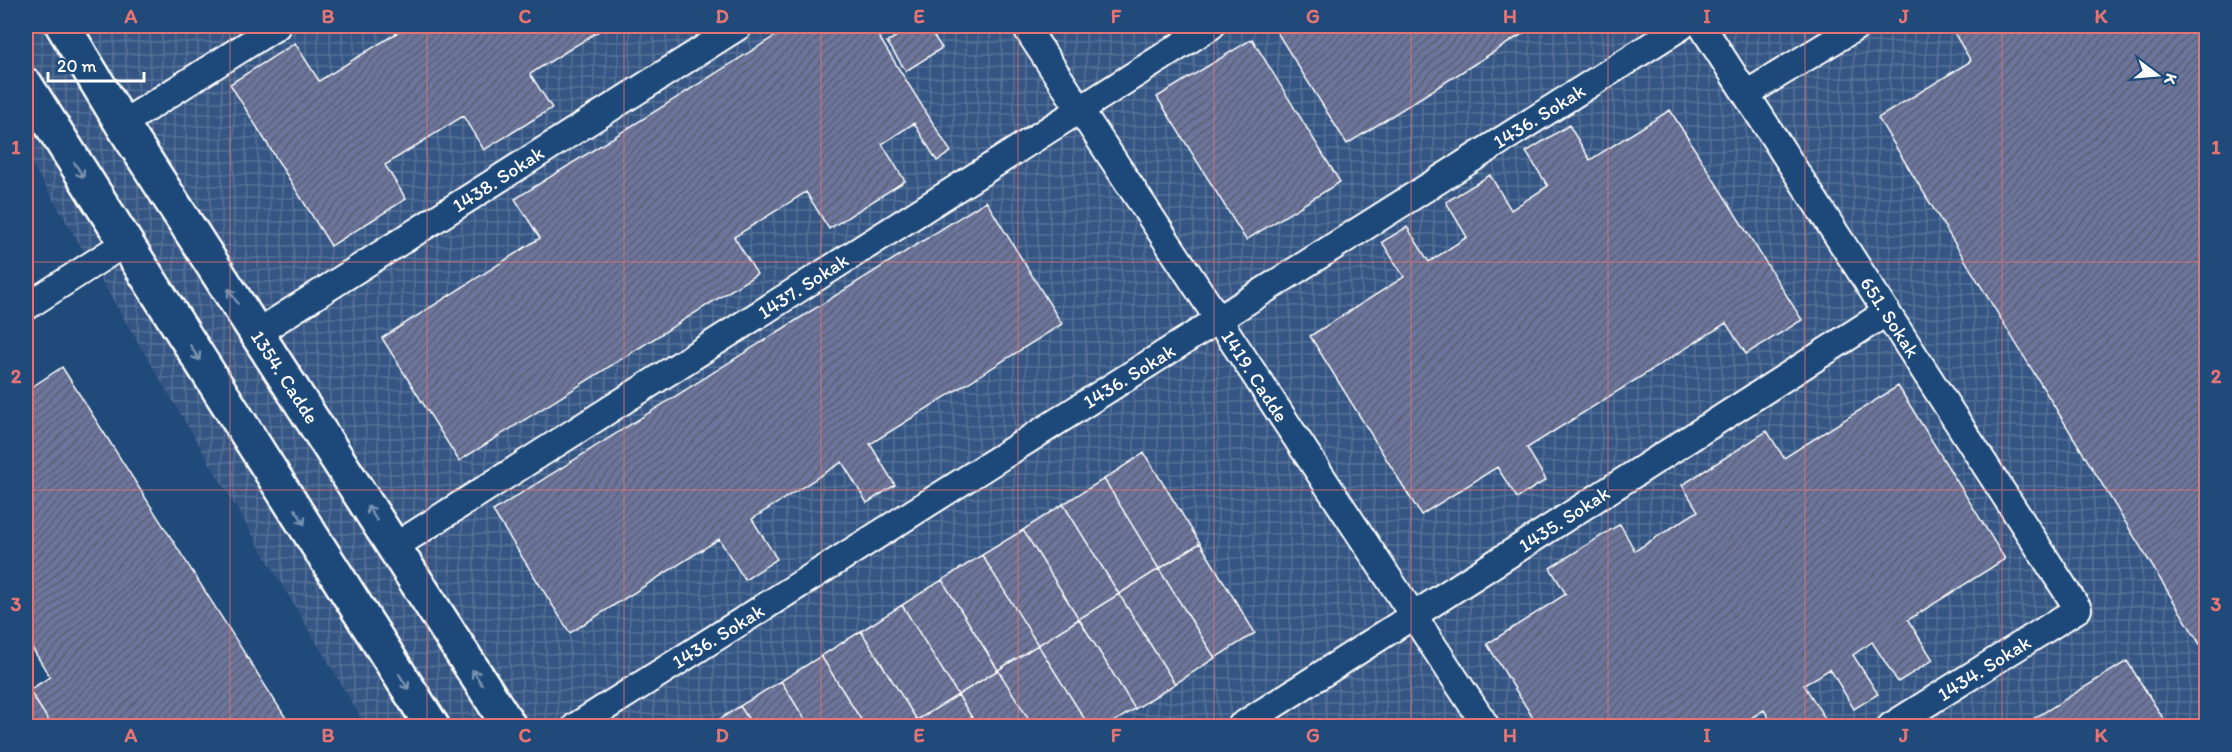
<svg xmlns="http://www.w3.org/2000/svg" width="2232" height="752" viewBox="0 0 2232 752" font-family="Itim,sans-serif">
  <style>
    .industrial { fill: url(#industrial-grid) }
    .building { fill: url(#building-hatch); stroke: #fff; stroke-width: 1.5 }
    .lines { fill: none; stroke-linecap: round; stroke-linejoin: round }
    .street-casing { stroke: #fff; stroke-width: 30 }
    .secondary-casing { stroke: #fff; stroke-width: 38 }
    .street { stroke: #1f4a7a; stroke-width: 26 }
    .secondary { stroke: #1f4a7a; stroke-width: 33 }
    .oneway { stroke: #7992af }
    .grid { fill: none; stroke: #e47373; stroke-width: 1.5; stroke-opacity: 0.55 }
    .labels { text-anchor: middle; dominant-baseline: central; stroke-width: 4.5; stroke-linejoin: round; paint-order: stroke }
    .street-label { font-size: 20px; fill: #fff; stroke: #1f4a7a }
    .neatline { fill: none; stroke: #e47373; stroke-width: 2 }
    .grid-label { font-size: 20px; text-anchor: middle; font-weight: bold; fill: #e47373 }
  </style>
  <defs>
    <pattern id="industrial-grid" width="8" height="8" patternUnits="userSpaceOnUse" patternTransform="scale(1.5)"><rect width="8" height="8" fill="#365784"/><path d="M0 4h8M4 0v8" fill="none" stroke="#547096"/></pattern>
    <pattern id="building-hatch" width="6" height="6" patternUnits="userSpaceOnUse" patternTransform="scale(1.5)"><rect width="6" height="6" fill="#6c749b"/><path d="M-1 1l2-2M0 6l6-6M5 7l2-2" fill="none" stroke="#5c6074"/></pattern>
  </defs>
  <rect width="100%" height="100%" fill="#1f4a7a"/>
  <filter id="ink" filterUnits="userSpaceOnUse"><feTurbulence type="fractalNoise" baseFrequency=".0167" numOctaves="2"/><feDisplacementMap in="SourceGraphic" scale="12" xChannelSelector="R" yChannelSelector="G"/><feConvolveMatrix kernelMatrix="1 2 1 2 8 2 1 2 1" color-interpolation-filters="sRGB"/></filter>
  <g filter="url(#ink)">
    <path class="industrial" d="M26 26H2206V726H366L26 154Z"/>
    <path class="building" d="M408 26H607L530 74 552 108 484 150 463 116 385 165 406 199 331 246 230 84 295 43 319 81Z
      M791 26H872L951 152 937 161 914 123 882 144 905 181 829 229 806 192 734 237 757 274 459 461 382 338 540 238 515 199Z
      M913 26H927L942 48 906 71 887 42Z
      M1109 26H1122L1112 32Z
      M1273 26H1535L1347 144Z
      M1962 26H2206V654L1878 118 1971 61 1953 31Z
      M1252 39 1340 182 1246 240 1157 97Z
      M1670 110 1802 320 1746 354 1726 323 1527 448 1546 480 1517 498 1497 467 1421 515 1310 336 1404 277 1382 242 1407 227 1429 262 1467 237 1446 202 1490 175 1511 210 1548 186 1526 152 1569 125 1590 160Z
      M986 201 1062 324 870 444 895 485 867 503 842 462 752 519 777 559 745 580 719 539 570 633 493 511Z
      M62 367 291 726H52L29 690 50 677 26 638V391Z
      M1898 386 2005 559 1908 620 1933 660 1898 682 1872 642 1853 655 1878 694 1854 709 1830 669 1804 685 1829 725 1827 726H1774L1764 710 1738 726H1538L1487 644 1566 594 1550 568 1620 524 1635 551 1698 511 1682 485 1767 431 1784 458Z
      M1144 453 1200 543 1159 569 1104 479Z
      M1104 479 1159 569 1119 594 1063 504Z
      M1063 504 1119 594 1079 619 1023 530Z
      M1023 530 1079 619 1038 645 982 555Z
      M1200 543 1255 633 1215 658 1159 569Z
      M982 555 1038 645 998 670 942 580Z
      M1159 569 1215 658 1175 684 1119 594Z
      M942 580 998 670 958 695 902 605Z
      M1119 594 1175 684 1135 709 1079 619Z
      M902 605 958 695 917 720 861 631Z
      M1079 619 1135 709 1107 726H1089L1038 645Z
      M861 631 917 720 908 726H865L821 656Z
      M1038 645 1089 726H1033L998 670Z
      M821 656 865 726H809L781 681Z
      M2127 661 2168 726H2022Z
      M998 670 1033 726H977L958 695Z
      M781 681 809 726H753L740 706Z
      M29 690 52 726H26V693Z
      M958 695 977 726H921L917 720Z
      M740 706 753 726H709Z
      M917 720 921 726H908Z"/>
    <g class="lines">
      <defs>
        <path id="street" d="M1025 26 1486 726
          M1702 26 2078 609 1891 726
          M1746 94 1858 26
          M122 124 277 26
          M26 307 125 243
          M257 333 739 26
          M394 547 1211 26
          M576 726 1682 26
          M1241 726 1887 312"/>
        <path id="secondary" d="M63 26 122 124 509 726
          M26 85 432 726"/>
      </defs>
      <use href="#street" class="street-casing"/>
      <use href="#secondary" class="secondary-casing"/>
      <use href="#street" class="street"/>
      <use href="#secondary" class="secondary"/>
    </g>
    <defs><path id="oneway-shaft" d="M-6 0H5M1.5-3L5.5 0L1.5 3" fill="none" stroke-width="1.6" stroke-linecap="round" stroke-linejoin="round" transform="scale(1.5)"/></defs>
    <g class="oneway">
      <use href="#oneway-shaft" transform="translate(79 170) rotate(58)"/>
      <use href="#oneway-shaft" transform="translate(233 296) rotate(-123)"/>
      <use href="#oneway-shaft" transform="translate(195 353) rotate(58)"/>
      <use href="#oneway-shaft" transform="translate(372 513) rotate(-123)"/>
      <use href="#oneway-shaft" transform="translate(300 517) rotate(58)"/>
      <use href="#oneway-shaft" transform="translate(477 677) rotate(-123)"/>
      <use href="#oneway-shaft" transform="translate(404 682) rotate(58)"/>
    </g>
  </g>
  <path class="grid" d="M230 26V726M427 26V726M624 26V726M821 26V726M1018 26V726M1214 26V726M1411 26V726M1608 26V726M1805 26V726M2002 26V726M26 262H2206M26 490H2206"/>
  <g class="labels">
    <g class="street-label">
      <text transform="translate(1539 116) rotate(-32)">1436. Sokak</text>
      <text transform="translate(498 179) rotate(-33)">1438. Sokak</text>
      <text transform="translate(803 286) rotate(-33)">1437. Sokak</text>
      <text transform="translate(1890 317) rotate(57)">651. Sokak</text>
      <text transform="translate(1129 376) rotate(-32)">1436. Sokak</text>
      <text transform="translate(1255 376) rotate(57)">1419. Cadde</text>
      <text transform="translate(285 377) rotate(57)">1354. Cadde</text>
      <text transform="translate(1564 519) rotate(-33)">1435. Sokak</text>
      <text transform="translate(718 636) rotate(-32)">1436. Sokak</text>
      <text transform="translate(1984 668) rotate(-32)">1434. Sokak</text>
    </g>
  </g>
  <rect width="2232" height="752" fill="none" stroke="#1f4a7a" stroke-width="66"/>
  <g transform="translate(2157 75) rotate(106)" stroke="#1f4a7a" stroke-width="4.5" paint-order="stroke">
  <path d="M0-4.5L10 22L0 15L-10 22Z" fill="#ffffff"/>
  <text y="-9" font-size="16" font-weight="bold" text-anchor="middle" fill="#ffffff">K</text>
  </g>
  <path d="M48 72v9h96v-9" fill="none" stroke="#ffffff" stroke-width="3"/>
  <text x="57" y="72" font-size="18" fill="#ffffff" stroke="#1f4a7a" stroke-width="4.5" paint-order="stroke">20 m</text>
  <rect x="33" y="33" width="2166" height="686" class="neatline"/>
  <g class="grid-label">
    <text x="131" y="23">A</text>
    <text x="328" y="23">B</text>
    <text x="525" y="23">C</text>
    <text x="722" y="23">D</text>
    <text x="919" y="23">E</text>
    <text x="1116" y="23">F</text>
    <text x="1313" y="23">G</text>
    <text x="1510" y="23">H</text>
    <text x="1707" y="23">I</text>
    <text x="1904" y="23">J</text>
    <text x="2101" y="23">K</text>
    <text x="16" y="154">1</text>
    <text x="2216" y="154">1</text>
    <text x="16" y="383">2</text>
    <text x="2216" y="383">2</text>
    <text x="16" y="611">3</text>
    <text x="2216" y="611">3</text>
    <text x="131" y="742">A</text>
    <text x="328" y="742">B</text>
    <text x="525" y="742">C</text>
    <text x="722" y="742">D</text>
    <text x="919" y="742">E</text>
    <text x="1116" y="742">F</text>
    <text x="1313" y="742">G</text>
    <text x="1510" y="742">H</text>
    <text x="1707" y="742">I</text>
    <text x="1904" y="742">J</text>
    <text x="2101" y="742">K</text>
  </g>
</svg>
